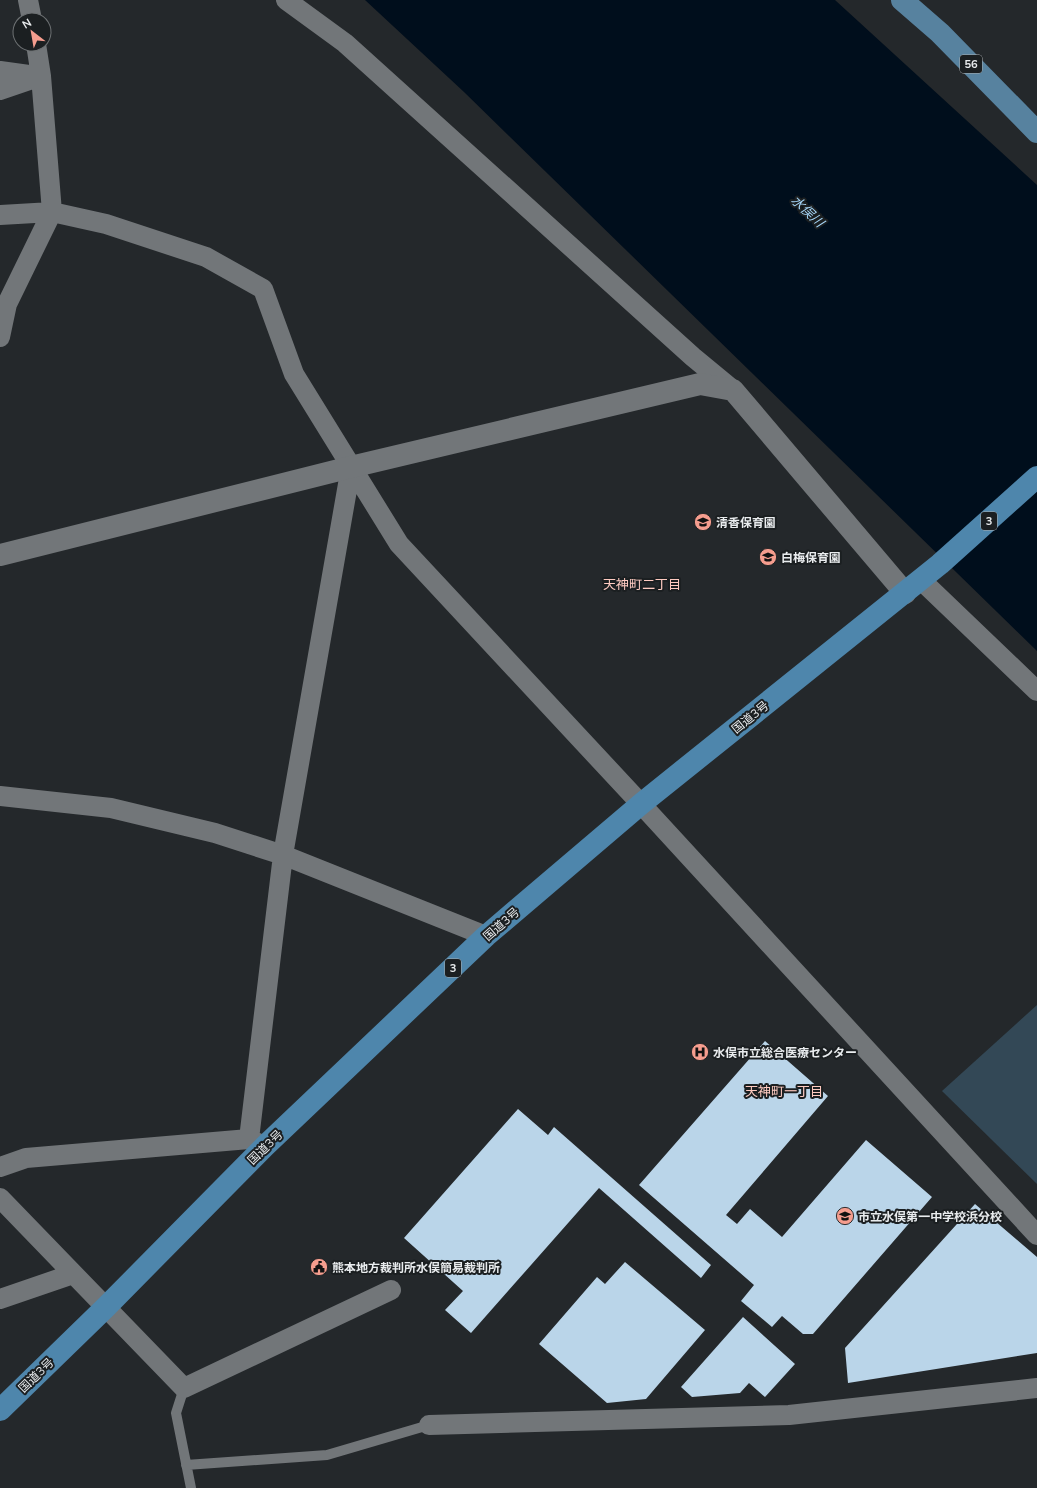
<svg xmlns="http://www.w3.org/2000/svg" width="1037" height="1488" viewBox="0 0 1037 1488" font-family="Mulish,'Noto Sans JP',sans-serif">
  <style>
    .green { fill: #334856 }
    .water { fill: #000e1c }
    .building { fill: #bad5e9 }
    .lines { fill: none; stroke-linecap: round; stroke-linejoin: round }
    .service { stroke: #727679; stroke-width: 10 }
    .minor { stroke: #727679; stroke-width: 20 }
    .tertiary { stroke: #727679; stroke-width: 22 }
    .primary { stroke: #57829f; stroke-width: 22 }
    .trunk { stroke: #4e86ac; stroke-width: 22 }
    .labels { text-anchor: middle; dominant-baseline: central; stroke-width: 4; stroke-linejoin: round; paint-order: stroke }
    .shield { fill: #1b1f21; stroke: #abaeb0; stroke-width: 1 }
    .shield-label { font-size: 11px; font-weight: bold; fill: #e9ecee }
    .poi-label { font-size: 12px; font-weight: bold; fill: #e9ecee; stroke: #1b1f21; text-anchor: start }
    .street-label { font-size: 12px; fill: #e9ecee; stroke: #1b1f21 }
    .water-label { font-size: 13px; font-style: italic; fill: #a7d8fb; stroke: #1b1f21 }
    .neighbourhood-label { font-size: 13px; fill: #fecbc1; stroke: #1b1f21 }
  </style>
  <rect width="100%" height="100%" fill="#24282b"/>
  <path class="green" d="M1037 1005V1184L942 1091Z"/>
  <path class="water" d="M365 0H835L1037 185V651L464 92Z"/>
  <path class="building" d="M765 1041 828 1096 726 1215 737 1224 750 1209 782 1237 866 1140 932 1197 813 1334H803L782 1316 772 1327 741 1301 754 1285 639 1185Z
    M518 1109 548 1135 554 1127 711 1265 701 1278 599 1188 471 1333 445 1310 463 1291 404 1238Z
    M975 1204 1037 1257V1353L848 1383 845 1348Z
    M625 1262 705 1330 646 1399 607 1403 539 1344 597 1277 605 1284Z
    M743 1317 795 1364 765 1397 749 1383 740 1393 692 1397 681 1387Z"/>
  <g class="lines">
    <path class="service" d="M184 1388 176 1413 191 1488
      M186 1465 327 1455 429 1425"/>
    <path class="minor" d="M28 0 32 20
      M286 0 345 43 693 357 733 390
      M0 71 36 76
      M0 90 41 76
      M0 215 52 212 106 224 206 257 263 289 294 374 399 544 641 804 1037 1235
      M0 337 7 304 52 212 41 76 36 44
      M921 580 1037 691
      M0 796 111 808 215 833 283 855 486 936
      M249 1139 283 855 351 467
      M0 1167 26 1158 249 1139 260 1144
      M0 1198 184 1388 391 1290
      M0 1299 73 1274
      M429 1425 789 1415 1037 1388"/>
    <path class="tertiary" d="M0 555 351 467 700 384 733 390 905 593"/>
    <path class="primary" d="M902 0 940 33 1037 132"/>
    <path class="trunk" d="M0 1410 106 1307 265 1146 486 936 641 804 940 564 1037 477"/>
  </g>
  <defs>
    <symbol id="school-disc" viewBox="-11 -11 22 22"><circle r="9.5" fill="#f59d8e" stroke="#1b1f21"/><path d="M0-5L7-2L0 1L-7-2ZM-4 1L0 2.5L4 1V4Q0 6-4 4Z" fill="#111"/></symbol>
    <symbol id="hospital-disc" viewBox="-11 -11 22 22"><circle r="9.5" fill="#f59d8e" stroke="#1b1f21"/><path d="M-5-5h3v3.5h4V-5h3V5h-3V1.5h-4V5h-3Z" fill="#111"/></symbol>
    <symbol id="civic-disc" viewBox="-11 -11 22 22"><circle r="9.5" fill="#f59d8e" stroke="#1b1f21"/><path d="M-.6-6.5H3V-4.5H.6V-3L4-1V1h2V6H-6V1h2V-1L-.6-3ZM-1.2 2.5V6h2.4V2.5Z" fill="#111"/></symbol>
  </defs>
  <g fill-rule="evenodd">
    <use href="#school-disc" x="693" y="512" width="20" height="20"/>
    <use href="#school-disc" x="758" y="547" width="20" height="20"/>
    <use href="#hospital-disc" x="690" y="1042" width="20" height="20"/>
    <use href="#school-disc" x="835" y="1206" width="20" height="20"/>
    <use href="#civic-disc" x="309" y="1257" width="20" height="20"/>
  </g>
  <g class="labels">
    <g class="shield">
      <rect x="960" y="55" width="22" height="18" rx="3"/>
      <rect x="981" y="512" width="16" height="18" rx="3"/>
      <rect x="445" y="959" width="16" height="18" rx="3"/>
    </g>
    <g class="shield-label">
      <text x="971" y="64">56</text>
      <text x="989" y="521">3</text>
      <text x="453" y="968">3</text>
    </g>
    <g class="poi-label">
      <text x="716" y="522">清香保育園</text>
      <text x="781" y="557">白梅保育園</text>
      <text x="713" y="1052">水俣市立総合医療センター</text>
      <text x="858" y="1216">市立水俣第一中学校浜分校</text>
      <text x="332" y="1267">熊本地方裁判所水俣簡易裁判所</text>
    </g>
    <g class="street-label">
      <text transform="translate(750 717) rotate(-39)">国道3号</text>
      <text transform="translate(501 924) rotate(-41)">国道3号</text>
      <text transform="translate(265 1147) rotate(-44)">国道3号</text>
      <text transform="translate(36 1375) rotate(-44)">国道3号</text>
    </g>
    <g class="water-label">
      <text transform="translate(808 211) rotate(43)">水俣川</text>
    </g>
    <g class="neighbourhood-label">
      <text x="642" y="584">天神町二丁目</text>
      <text x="784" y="1091">天神町一丁目</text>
    </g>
  </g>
  <g transform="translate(32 32) rotate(329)"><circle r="19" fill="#1b1f21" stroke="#6d7173"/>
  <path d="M0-3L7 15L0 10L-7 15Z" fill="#f59d8e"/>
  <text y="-6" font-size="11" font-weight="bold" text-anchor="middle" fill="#e9ecee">N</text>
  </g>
</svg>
